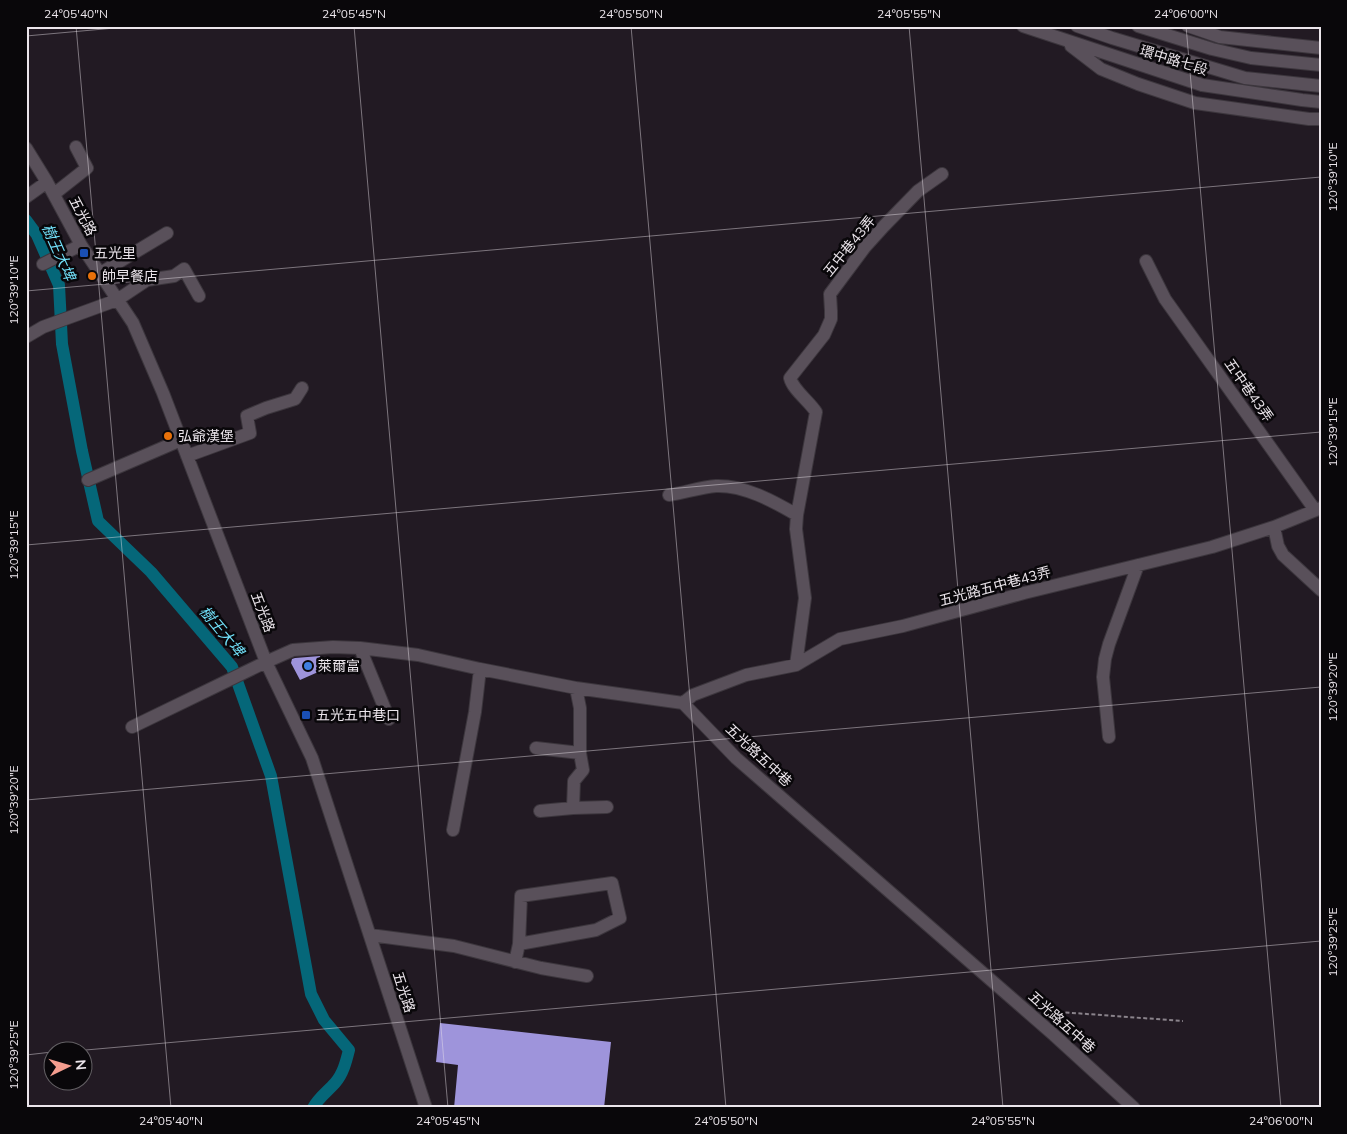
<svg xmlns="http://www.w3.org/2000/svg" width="1347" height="1134" viewBox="0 0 1347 1134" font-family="Mulish,'Noto Sans TC',sans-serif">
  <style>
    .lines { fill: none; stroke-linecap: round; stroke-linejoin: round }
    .canal { stroke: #056779; stroke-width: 12 }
    .building { fill: #9e94db }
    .minor-casing { stroke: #3c363d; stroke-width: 14 }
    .path { stroke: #8a838b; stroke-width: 2; stroke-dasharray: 4 2.5; stroke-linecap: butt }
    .minor { stroke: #59505a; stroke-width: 12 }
    .ticks { fill: none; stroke: #ebe5eb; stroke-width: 1; stroke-opacity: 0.45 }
    .transit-dot { fill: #1a4fb4; stroke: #09070a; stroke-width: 2 }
    .food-dot { fill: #e8710a; stroke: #09070a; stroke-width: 2 }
    .shop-dot { fill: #3f7fe0; stroke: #09070a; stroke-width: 2 }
    .labels { text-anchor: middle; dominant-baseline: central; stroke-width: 5; stroke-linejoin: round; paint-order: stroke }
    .street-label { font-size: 14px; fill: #ebe5eb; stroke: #09070a }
    .poi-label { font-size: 14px; fill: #ebe5eb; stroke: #09070a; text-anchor: start }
    .water-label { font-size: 15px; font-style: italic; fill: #71dff8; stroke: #09070a }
    .neatline { fill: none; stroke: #ebe5eb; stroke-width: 2 }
    .ticks-label { font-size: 12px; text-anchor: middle; fill: #ebe5eb }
  </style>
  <rect width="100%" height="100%" fill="#221a23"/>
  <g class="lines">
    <path class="canal" d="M26 220 37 235 59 285 62 344 82 451 98 521 151 572 232 667 271 776 311 994 324 1020 349 1050C346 1062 343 1074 335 1083 327 1092 318 1098 313 1108"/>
  </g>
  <path class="building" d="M320 656 325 669 300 680 291 663 292 659 295 658Z
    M440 1023 611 1042 604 1108H454L458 1065 436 1062Z"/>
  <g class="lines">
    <defs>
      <path id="minor" d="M1023 26 1202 85 1302 100 1321 102
        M1077 26 1112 38 1245 78 1321 86
        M1138 26 1212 49 1251 58 1321 65
        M1188 26 1220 37 1321 48
        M1071 46 1101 69 1138 84 1195 103 1309 119H1321
        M26 148 47 182 81 245 133 323 163 393 266 662 312 758 426 1108
        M54 194 87 168 76 147
        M26 197 47 182
        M1146 261 1165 299 1315 510
        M43 264 81 245
        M99 274 167 233
        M26 337 43 327 117 300 147 280 174 276 184 269 199 296
        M187 456 250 433 247 416 266 408 295 399 302 388
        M88 480 181 440
        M669 495C683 493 702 487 716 486 744 485 773 501 797 515
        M1274 527 1278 546 1283 555 1321 590
        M360 648 389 719
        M796 665 805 598 796 529 797 515 816 412C809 401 793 390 790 378L824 335 831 319V311L830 294 865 247 884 226 918 191 942 174
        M576 688 580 708V753L583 770 574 781 573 808 607 807
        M683 703 693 695 746 675 796 665 840 639 903 626 1024 593 1212 547 1274 527 1321 508
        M132 727 266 662 293 650 333 647 360 648 418 655 480 669 576 688 683 703 736 758 1054 1035 1134 1108
        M1109 737 1103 677 1105 659 1109 644 1138 565
        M536 748 580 753
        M540 811 573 808
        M453 830 475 712 480 669
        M370 935 454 946 541 968 587 976
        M515 962 519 944 596 930 620 918 612 883 521 896 519 944"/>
    </defs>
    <use href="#minor" class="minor-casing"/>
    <path class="path" d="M1046 1011 1183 1021"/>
    <use href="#minor" class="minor"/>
  </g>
  <path class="ticks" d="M76 26 171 1108M354 26 448 1108M631 26 726 1108M909 26 1003 1108M1186 26 1281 1108M26 36 137 26M26 291 1321 177M26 545 1321 432M26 800 1321 687M63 1052 1321 941M26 1055 52 1052"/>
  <g class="transit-dot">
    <rect x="79" y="248" width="10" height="10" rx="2.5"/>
    <rect x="301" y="710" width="10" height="10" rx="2.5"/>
  </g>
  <g class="food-dot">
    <circle cx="92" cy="276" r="5"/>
    <circle cx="168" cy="436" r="5"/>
  </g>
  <circle class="shop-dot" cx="308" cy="666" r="5"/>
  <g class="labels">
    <g class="street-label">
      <text transform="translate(1174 60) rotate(17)">環中路七段</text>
      <text transform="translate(83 216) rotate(62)">五光路</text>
      <text transform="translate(849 246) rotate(-51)">五中巷43弄</text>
      <text transform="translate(1249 390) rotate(55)">五中巷43弄</text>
      <text transform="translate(995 586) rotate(-15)">五光路五中巷43弄</text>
      <text transform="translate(263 612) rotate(69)">五光路</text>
      <text transform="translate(759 755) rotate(43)">五光路五中巷</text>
      <text transform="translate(404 992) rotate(72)">五光路</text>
      <text transform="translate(1062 1022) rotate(42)">五光路五中巷</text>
    </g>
    <g class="poi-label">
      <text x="94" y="253">五光里</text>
      <text x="102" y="276">帥早餐店</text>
      <text x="178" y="436">弘爺漢堡</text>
      <text x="318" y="666">萊爾富</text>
      <text x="316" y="715">五光五中巷口</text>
    </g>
    <g class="water-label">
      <text transform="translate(59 252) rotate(66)">樹王大埤</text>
      <text transform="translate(222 631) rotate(50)">樹王大埤</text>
    </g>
  </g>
  <rect width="1347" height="1134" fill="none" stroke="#09070a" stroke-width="55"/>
  <g transform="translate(68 1066) rotate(85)"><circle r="24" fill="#09070a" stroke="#636064"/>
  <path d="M0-4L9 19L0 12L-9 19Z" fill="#f59d8f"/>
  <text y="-8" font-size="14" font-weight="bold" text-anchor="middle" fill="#ebe5eb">N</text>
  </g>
  <rect x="28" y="28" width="1292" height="1078" class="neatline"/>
  <g class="ticks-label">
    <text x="76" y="18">24°05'40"N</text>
    <text x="354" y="18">24°05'45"N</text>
    <text x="631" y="18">24°05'50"N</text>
    <text x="909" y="18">24°05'55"N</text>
    <text x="1186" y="18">24°06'00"N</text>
    <text transform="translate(1333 177) rotate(-90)" y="4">120°39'10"E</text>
    <text transform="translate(14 290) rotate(-90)" y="4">120°39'10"E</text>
    <text transform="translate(1333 432) rotate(-90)" y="4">120°39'15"E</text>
    <text transform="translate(14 545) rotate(-90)" y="4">120°39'15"E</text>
    <text transform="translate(1333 687) rotate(-90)" y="4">120°39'20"E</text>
    <text transform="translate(14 800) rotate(-90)" y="4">120°39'20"E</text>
    <text transform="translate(1333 942) rotate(-90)" y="4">120°39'25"E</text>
    <text transform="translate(14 1055) rotate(-90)" y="4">120°39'25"E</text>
    <text x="171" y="1125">24°05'40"N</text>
    <text x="448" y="1125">24°05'45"N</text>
    <text x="726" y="1125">24°05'50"N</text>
    <text x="1003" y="1125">24°05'55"N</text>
    <text x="1281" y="1125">24°06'00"N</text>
  </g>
</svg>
